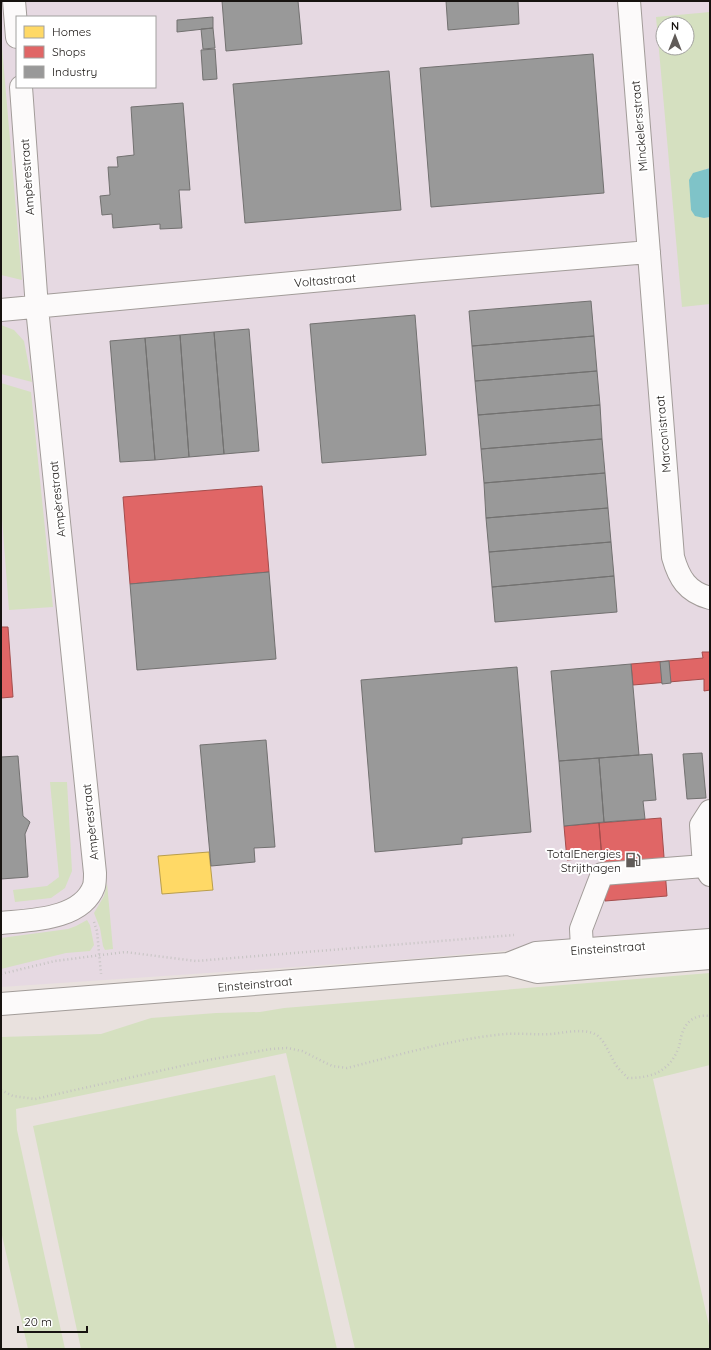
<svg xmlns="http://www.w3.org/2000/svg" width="711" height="1350" viewBox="0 0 711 1350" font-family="Quicksand,sans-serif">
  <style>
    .industrial { fill: #e6d9e2; fill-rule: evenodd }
    .green { fill: #d5e0c0; fill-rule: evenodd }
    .water { fill: #7fc3c8 }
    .homes { fill: #ffd966; stroke: #b99e4c }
    .shops { fill: #e06666; stroke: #a44d4c }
    .industry { fill: #999; stroke: #727170 }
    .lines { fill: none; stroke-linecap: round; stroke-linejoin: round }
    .minor-casing { stroke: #a29c99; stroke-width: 24 }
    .major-casing { stroke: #a29c99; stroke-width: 24 }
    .path { stroke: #c5c3c2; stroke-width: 2.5; stroke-dasharray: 1 3; stroke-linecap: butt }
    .minor { stroke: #fcfafa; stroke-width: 22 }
    .major { stroke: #fcfafa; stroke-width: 22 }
    .labels { text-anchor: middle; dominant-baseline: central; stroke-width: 4; stroke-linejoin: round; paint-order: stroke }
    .street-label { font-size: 12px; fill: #171310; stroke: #fff }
    .poi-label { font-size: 12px; fill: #171310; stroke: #fff; text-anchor: end }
  </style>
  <rect width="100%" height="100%" fill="#e9e1de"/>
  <path class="industrial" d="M1 1H710V933L398 960 1 987ZM17 17H155V87H17ZM663 24H687V48H663Z"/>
  <path class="green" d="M710 12V168L705 169 704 218 710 217V304L682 307 656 17ZM663 24H687V48H663Z
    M1 35 22 280 1 275Z
    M1 325 14 330 24 341 32 382 1 374Z
    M1 383 31 392 53 607 9 610 1 505Z
    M50 782H67L72 871 65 888 51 898 15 902 13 890 47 886 59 877Z
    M107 883 113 949 105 950 103 946 100 928 94 913 104 896Z
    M87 920 90 925 94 945 90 951 66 953 1 969V938L68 929 76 926Z
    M710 973V1065L653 1079 710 1330V1349H355L286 1053 16 1109 17 1130 65 1349H28L1 1231V1037L101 1034 151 1018 216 1013 260 1012 284 1008Z
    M275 1075 337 1349H81L33 1126Z"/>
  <path class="water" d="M710 168V217L704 218 695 216 691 210 689 180 693 173Z"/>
  <path class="homes" d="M209 852 213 890 162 894 158 856Z"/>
  <path class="shops" d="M262 486 269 572 130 584 123 497Z
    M1 627H8L13 697 1 698Z
    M702 652H710V690L704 691V679L633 685 631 664 703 658Z
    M661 818 667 896 605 901 599 823Z
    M599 823 602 857 567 860 564 826Z"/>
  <path class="industry" d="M222 1H298L302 44 226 51Z
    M446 1H518L519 24 448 30Z
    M213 17V28L177 32V20Z
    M213 28 215 48 203 49 201 29Z
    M215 49 217 79 203 80 201 50Z
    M593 54 604 193 431 207 420 68Z
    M389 71 401 210 245 223 233 84Z
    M183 103 190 190H179L182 228 160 229V224L113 228 112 214 102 215 100 196 110 195 108 167H118L117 157 134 155 131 107Z
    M591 301 594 336 472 346 469 311Z
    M415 315 426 455 322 463 310 324Z
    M249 329 259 451 224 454 214 332Z
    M214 332 224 454 189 457 180 335Z
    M180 335 189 457 155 460 145 338Z
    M594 336 597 371 475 381 472 346Z
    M145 338 155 460 120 462 110 341Z
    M597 371 600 405 478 415 475 381Z
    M600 405 602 439 481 449 478 415Z
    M602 439 605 473 484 483 481 449Z
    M605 473 608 508 486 518 484 483Z
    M608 508 611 542 489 552 486 518Z
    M611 542 614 576 492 587 489 552Z
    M269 572 276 659 137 670 130 584Z
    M614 576 617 612 495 622 492 587Z
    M669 661 671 683 662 684 660 662Z
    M631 664 639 755 559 761 551 671Z
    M517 667 531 832 462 838V844L375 852 361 680Z
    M266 740 275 847 254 848 255 862 211 866 200 745Z
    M702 753 706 798 687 799 683 754Z
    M652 754 656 800 643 801 645 819 604 822 599 758Z
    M18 756 23 816 30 822 25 834 28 877 1 879V757Z
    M599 758 604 822 564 826 559 761Z"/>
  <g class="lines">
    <defs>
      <path id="minor" d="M14 1 17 37
        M629 1 673 557C679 578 687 592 710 598
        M1 310 421 271 649 252
        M704 866 701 825 710 811
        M1 923C30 920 82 920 94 886 95 882 95 877 95 873L37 308 21 87
        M583 968 581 929 602 874 704 866 710 875"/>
      <path id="major" d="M508 964 537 972 710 958
        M1 1004 508 964 536 953 710 940"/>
    </defs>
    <use href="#minor" class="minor-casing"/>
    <use href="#major" class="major-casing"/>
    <path class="path" d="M94 922 97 931 101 974
      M1 974 55 961 125 952 196 961 514 935
      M1 1090 13 1096 35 1099 208 1060 271 1049 287 1048 302 1051 332 1066 347 1068C399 1055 452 1039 505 1034 520 1033 535 1035 551 1034 563 1033 587 1027 598 1036 608 1045 611 1060 619 1069 622 1072 625 1075 628 1078 651 1078 669 1072 678 1049 680 1045 680 1041 681 1037 685 1022 694 1014 710 1016"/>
    <use href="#minor" class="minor"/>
    <use href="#major" class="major"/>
  </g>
  <defs>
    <symbol id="fuel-bare" viewBox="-9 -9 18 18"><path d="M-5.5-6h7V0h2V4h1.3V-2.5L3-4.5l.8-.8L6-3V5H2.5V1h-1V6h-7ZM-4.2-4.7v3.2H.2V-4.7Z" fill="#605b58" stroke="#fff" stroke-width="2.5" paint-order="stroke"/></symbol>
  </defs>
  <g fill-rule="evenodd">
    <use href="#fuel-bare" x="622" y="849" width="22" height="22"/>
  </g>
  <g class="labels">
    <g class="street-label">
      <text transform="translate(639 126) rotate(-95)">Minckelersstraat</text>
      <text transform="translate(27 177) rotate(-94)">Ampèrestraat</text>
      <text transform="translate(325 280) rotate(-5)">Voltastraat</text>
      <text transform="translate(663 434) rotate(-95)">Marconistraat</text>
      <text transform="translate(57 499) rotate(-96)">Ampèrestraat</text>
      <text transform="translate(90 822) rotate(-96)">Ampèrestraat</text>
      <text transform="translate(608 948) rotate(-4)">Einsteinstraat</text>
      <text transform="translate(255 984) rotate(-5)">Einsteinstraat</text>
    </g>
    <g class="poi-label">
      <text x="621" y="853">TotalEnergies<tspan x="621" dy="14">Strijthagen</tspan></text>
    </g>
  </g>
  <rect width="711" height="1350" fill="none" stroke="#171310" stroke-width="4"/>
  <rect x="16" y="16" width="140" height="72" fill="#ffffff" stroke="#a2a19f"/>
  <rect x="24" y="26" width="20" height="12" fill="#ffd966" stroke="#a2a19f"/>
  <text x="52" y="36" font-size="12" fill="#171310">Homes</text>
  <rect x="24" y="46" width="20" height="12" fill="#e06666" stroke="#a2a19f"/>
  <text x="52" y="56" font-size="12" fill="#171310">Shops</text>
  <rect x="24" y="66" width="20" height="12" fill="#999999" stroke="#a2a19f"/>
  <text x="52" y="76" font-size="12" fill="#171310">Industry</text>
  <g transform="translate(675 36)"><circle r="19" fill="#ffffff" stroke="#a2a19f"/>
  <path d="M0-3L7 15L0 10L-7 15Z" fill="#605b58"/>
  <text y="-6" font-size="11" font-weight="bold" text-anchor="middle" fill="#171310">N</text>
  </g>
  <path d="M18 1326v6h69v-6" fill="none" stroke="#171310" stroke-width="2"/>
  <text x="24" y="1326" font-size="12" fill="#171310" stroke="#ffffff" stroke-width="3" paint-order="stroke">20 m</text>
</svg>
